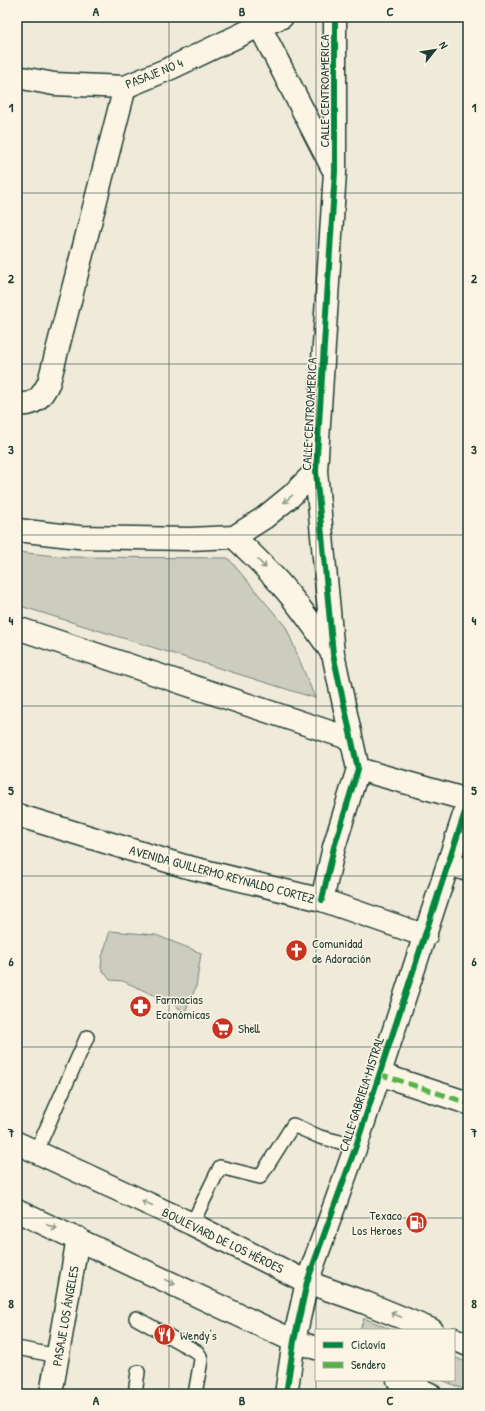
<svg xmlns="http://www.w3.org/2000/svg" width="485" height="1411" viewBox="0 0 485 1411" font-family="'Patrick Hand',sans-serif">
  <style>
    .green { fill: #cccdbf; stroke: #76857a }
    .lines { fill: none; stroke-linecap: round; stroke-linejoin: round }
    .service-casing { stroke: #1f3d34; stroke-width: 16 }
    .minor-casing { stroke: #1f3d34; stroke-width: 25 }
    .tertiary-casing { stroke: #1f3d34; stroke-width: 25 }
    .primary-casing { stroke: #1f3d34; stroke-width: 25 }
    .service { stroke: #fcf5e5; stroke-width: 13 }
    .minor { stroke: #fcf5e5; stroke-width: 22 }
    .tertiary { stroke: #fcf5e5; stroke-width: 22 }
    .primary { stroke: #fcf5e5; stroke-width: 22 }
    .quiet { stroke: #55b346; stroke-width: 5; stroke-dasharray: 10 5; stroke-linecap: butt }
    .cycleway-casing { stroke: #fcf5e5; stroke-width: 8 }
    .cycleway { stroke: #00873e; stroke-width: 6 }
    .oneway { stroke: #8e998c }
    .grid { fill: none; stroke: #1f3d34; stroke-width: 1; stroke-opacity: 0.55 }
    .labels { text-anchor: middle; dominant-baseline: central; stroke-width: 3; stroke-linejoin: round; paint-order: stroke }
    .street-label { font-size: 13px; fill: #1f3d34; stroke: #fcf5e5 }
    .poi-label { font-size: 13px; fill: #1f3d34; stroke: #fcf5e5; text-anchor: start }
    .neatline { fill: none; stroke: #1f3d34; stroke-width: 1.5 }
    .grid-label { font-size: 13px; text-anchor: middle; font-weight: bold; fill: #1f3d34 }
  </style>
  <rect width="100%" height="100%" fill="#efeada"/>
  <filter id="ink" filterUnits="userSpaceOnUse"><feTurbulence type="fractalNoise" baseFrequency=".025" numOctaves="2"/><feDisplacementMap in="SourceGraphic" scale="8" xChannelSelector="R" yChannelSelector="G"/><feConvolveMatrix kernelMatrix="1 2 1 2 8 2 1 2 1" color-interpolation-filters="sRGB"/></filter>
  <g filter="url(#ink)">
    <path class="green" d="M17 552 67 557 228 558 286 627 315 698 17 605Z
      M110 931 156 935 201 953 196 987 185 1012 171 1003 123 981 110 980 101 968 102 957Z
      M364 1318 392 1330H360Z
      M454 1357 468 1363V1391L442 1380H454Z"/>
    <g class="lines">
      <defs>
        <path id="service" d="M36 1152 87 1037
          M192 1224 220 1167 260 1177 293 1125 320 1137 356 1146
          M136 1318 197 1352 200 1356 201 1360 195 1394
          M17 1348 58 1356
          M135 1394 138 1372"/>
        <path id="minor" d="M255 17 332 167
          M17 77 54 84 125 87 171 68 259 26 282 17
          M17 403C34 408 43 395 49 382L125 87
          M17 530 79 537 189 539 234 537 264 518 291 496 316 471
          M234 537C253 555 272 573 288 593 304 612 318 632 332 653
          M17 628 351 739
          M358 769 468 800
          M17 815 184 866 322 900 426 936
          M449 864 468 870
          M322 900 334 847 358 769 333 654 316 471 335 172V17
          M379 1074 468 1103
          M51 1394 78 1238"/>
        <path id="tertiary" d="M286 1394 294 1341 307 1282 356 1146 468 803"/>
        <path id="primary" d="M17 1143 192 1224 307 1282 366 1303 432 1330
          M17 1211 294 1341 316 1348
          M454 1339 468 1345
          M398 1380 430 1394"/>
      </defs>
      <use href="#service" class="service-casing"/>
      <use href="#minor" class="minor-casing"/>
      <use href="#tertiary" class="tertiary-casing"/>
      <use href="#primary" class="primary-casing"/>
      <use href="#service" class="service"/>
      <use href="#minor" class="minor"/>
      <use href="#tertiary" class="tertiary"/>
      <use href="#primary" class="primary"/>
      <path class="quiet" d="M379 1074 468 1103"/>
      <defs>
        <path id="cycleway" d="M322 900 334 847 358 769 333 654 316 471 335 172V17
          M286 1394 294 1341 307 1282 356 1146 468 803"/>
      </defs>
      <use href="#cycleway" class="cycleway-casing"/>
      <use href="#cycleway" class="cycleway"/>
    </g>
    <defs><path id="oneway-shaft" d="M-6 0H5M1.5-3L5.5 0L1.5 3" fill="none" stroke-width="1.6" stroke-linecap="round" stroke-linejoin="round"/></defs>
    <g class="oneway">
      <use href="#oneway-shaft" transform="translate(288 499) rotate(140)"/>
      <use href="#oneway-shaft" transform="translate(262 564) rotate(46)"/>
      <use href="#oneway-shaft" transform="translate(147 1203) rotate(-155)"/>
      <use href="#oneway-shaft" transform="translate(52 1227) rotate(24)"/>
      <use href="#oneway-shaft" transform="translate(170 1282) rotate(25)"/>
      <use href="#oneway-shaft" transform="translate(396 1315) rotate(-157)"/>
    </g>
  </g>
  <path class="grid" d="M169 17V1394M316 17V1330M17 193H468M17 364H468M17 535H468M17 706H468M17 876H468M17 1047H468M17 1218H468M316 1330V1380M316 1380V1394"/>
  <defs>
    <symbol id="church-disc" viewBox="-11 -11 22 22"><circle r="9.5" fill="#c8321e" stroke="#fcf5e5"/><path d="M-1.2-6h2.4v3.5h3.3v2.4h-3.3V6h-2.4V-.1h-3.3v-2.4h3.3Z" fill="#fff"/></symbol>
    <symbol id="pharmacy-disc" viewBox="-11 -11 22 22"><circle r="9.5" fill="#c8321e" stroke="#fcf5e5"/><path d="M-2-6h4v4h4v4h-4v4h-4v-4h-4v-4h4Z" fill="#fff"/></symbol>
    <symbol id="supermarket-disc" viewBox="-11 -11 22 22"><circle r="9.5" fill="#c8321e" stroke="#fcf5e5"/><path d="M-6-5.5h2.5l.6 2H6L4.5 2H-2.5L-4.4-4H-6ZM-1.5 3.2a1.3 1.3 0 1 0 .1 0ZM3 3.2a1.3 1.3 0 1 0 .1 0Z" fill="#fff"/></symbol>
    <symbol id="fuel-disc" viewBox="-11 -11 22 22"><circle r="9.5" fill="#c8321e" stroke="#fcf5e5"/><path d="M-5.5-6h7V0h2V4h1.3V-2.5L3-4.5l.8-.8L6-3V5H2.5V1h-1V6h-7ZM-4.2-4.7v3.2H.2V-4.7Z" fill="#fff"/></symbol>
    <symbol id="restaurant-disc" viewBox="-11 -11 22 22"><circle r="9.5" fill="#c8321e" stroke="#fcf5e5"/><path d="M-5-6h1v4h1v-4h1v4h1v-4h1v5L-1.5 .5V6h-2V.5L-5-1ZM5-6V6H3V1.5H1.5Q1.5-4 5-6Z" fill="#fff"/></symbol>
  </defs>
  <g fill-rule="evenodd">
    <use href="#church-disc" x="284" y="938" width="25" height="25"/>
    <use href="#pharmacy-disc" x="128" y="994" width="25" height="25"/>
    <use href="#supermarket-disc" x="210" y="1016" width="25" height="25"/>
    <use href="#fuel-disc" x="404" y="1210" width="25" height="25"/>
    <use href="#restaurant-disc" x="152" y="1322" width="25" height="25"/>
  </g>
  <g class="labels">
    <g class="street-label">
      <text transform="translate(154 73) rotate(-22)">PASAJE NO 4</text>
      <text transform="translate(324 91) rotate(-90)">CALLE CENTROAMERICA</text>
      <text transform="translate(309 414) rotate(-87)">CALLE CENTROAMERICA</text>
      <text transform="translate(222 874) rotate(15)">AVENIDA GUILLERMO REYNALDO CORTEZ</text>
      <text transform="translate(361 1094) rotate(-72)">CALLE GABRIELA MISTRAL</text>
      <text transform="translate(223 1240) rotate(26)">BOULEVARD DE LOS HÉROES</text>
      <text transform="translate(65 1316) rotate(-80)">PASAJE LOS ÁNGELES</text>
    </g>
    <g class="poi-label">
      <text x="312" y="943">Comunidad<tspan x="312" dy="15">de Adoración</tspan></text>
      <text x="156" y="999">Farmacias<tspan x="156" dy="15">Económicas</tspan></text>
      <text x="238" y="1028">Shell</text>
      <text x="402" y="1215" text-anchor="end">Texaco<tspan x="402" dy="15">Los Heroes</tspan></text>
      <text x="180" y="1335">Wendy's</text>
    </g>
  </g>
  <rect width="485" height="1411" fill="none" stroke="#fcf5e5" stroke-width="44"/>
  <rect x="315" y="1329" width="140" height="52" fill="#fcf5e5" stroke="#a4ab9e"/>
  <rect x="323" y="1342" width="20" height="6" fill="#00873e" stroke="#a4ab9e"/>
  <text x="351" y="1349" font-size="12" fill="#1f3d34">Ciclovía</text>
  <rect x="323" y="1362" width="20" height="6" fill="#55b346" stroke="#a4ab9e"/>
  <text x="351" y="1369" font-size="12" fill="#1f3d34">Sendero</text>
  <g transform="translate(435 50) rotate(60)" stroke="#fcf5e5" stroke-width="3" paint-order="stroke">
  <path d="M0-3L7 15L0 10L-7 15Z" fill="#1f3d34"/>
  <text y="-6" font-size="11" font-weight="bold" text-anchor="middle" fill="#1f3d34">N</text>
  </g>
  <rect x="22" y="22" width="441" height="1367" class="neatline"/>
  <g class="grid-label">
    <text x="96" y="16">A</text>
    <text x="242" y="16">B</text>
    <text x="390" y="16">C</text>
    <text x="11" y="112">1</text>
    <text x="474" y="112">1</text>
    <text x="11" y="283">2</text>
    <text x="474" y="283">2</text>
    <text x="11" y="454">3</text>
    <text x="474" y="454">3</text>
    <text x="11" y="625">4</text>
    <text x="474" y="625">4</text>
    <text x="11" y="795">5</text>
    <text x="474" y="795">5</text>
    <text x="11" y="966">6</text>
    <text x="474" y="966">6</text>
    <text x="11" y="1137">7</text>
    <text x="474" y="1137">7</text>
    <text x="11" y="1308">8</text>
    <text x="474" y="1308">8</text>
    <text x="96" y="1405">A</text>
    <text x="242" y="1405">B</text>
    <text x="390" y="1405">C</text>
  </g>
</svg>
